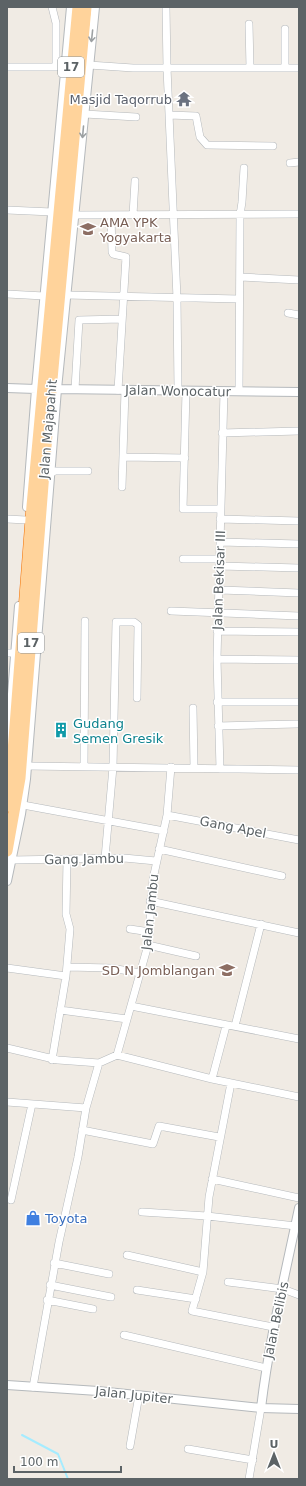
<svg xmlns="http://www.w3.org/2000/svg" width="306" height="1486" viewBox="0 0 306 1486" font-family="'DejaVu Sans',sans-serif">
  <style>
    .lines { fill: none; stroke-linecap: round; stroke-linejoin: round }
    .stream { stroke: #a5ecff; stroke-width: 2 }
    .minor-casing { stroke: #b5b9bc; stroke-width: 8 }
    .tertiary-casing { stroke: #b5b9bc; stroke-width: 10 }
    .trunk-casing { stroke: #f47000; stroke-width: 12 }
    .minor { stroke: #fff; stroke-width: 7 }
    .tertiary { stroke: #fff; stroke-width: 8 }
    .trunk { stroke: #ffd39b; stroke-width: 11 }
    .oneway { stroke: #9da1a3 }
    .labels { text-anchor: middle; dominant-baseline: central; stroke-width: 3; stroke-linejoin: round; paint-order: stroke }
    .shield { fill: #fff; stroke: #8d9294; stroke-width: 1 }
    .shield-label { font-size: 12px; font-weight: bold; fill: #5c6366 }
    .worship-label { font-size: 13px; fill: #5b616d; stroke: #fff; text-anchor: end }
    .education-label { font-size: 13px; fill: #785e54; stroke: #fff; text-anchor: start }
    .street-label { font-size: 13px; fill: #5c6366; stroke: #fff }
    .culture-label { font-size: 13px; fill: #0d838f; stroke: #fff; text-anchor: start }
    .shop-label { font-size: 13px; fill: #366cbe; stroke: #fff; text-anchor: start }
  </style>
  <rect width="100%" height="100%" fill="#f0ebe4"/>
  <g class="lines">
    <path class="stream" d="M22 1435 58 1454 68 1479"/>
    <defs>
      <path id="minor" d="M52 7 56 23V67
        M166 7 167 68 177 298 178 390
        M249 24 250 68
        M285 29V68
        M89 65 133 68H299
        M7 67H66
        M85 114 136 117
        M169 115 196 116 200 137 207 145 273 146
        M290 163 299 162
        M7 210 52 212
        M75 215 299 214
        M111 215 112 252 113 254 126 257 118 390
        M133 215 135 181
        M240 277 299 280
        M7 294 44 296
        M66 295 239 299
        M288 313 299 315
        M75 389 79 320 122 319
        M186 391 183 509H220
        M239 391 240 215 242 202 244 168
        M222 433 299 431
        M123 457 185 458
        M51 473 55 471H88
        M122 487 125 390
        M7 519 26 520
        M220 519 299 521
        M221 542 299 544
        M183 559H220
        M220 566 299 568
        M220 590 299 593
        M171 611 299 616
        M217 631 299 632
        M7 653H15
        M217 659 299 660
        M217 702H299
        M193 708 194 768
        M218 726 297 724
        M27 766 299 770
        M84 766 85 621
        M220 769 217 659 224 391
        M23 805 164 831
        M167 815 299 840
        M159 849 282 876
        M105 858 113 767 116 622H134L138 625 137 698
        M12 860 124 858 156 861
        M150 901 299 933
        M130 929 150 932
        M148 945 196 956
        M67 967 111 968 140 973
        M7 968 66 976
        M131 1006 299 1039
        M60 1010 127 1019
        M235 1026 261 924
        M7 1048 58 1060 99 1063 117 1055 212 1079 299 1097
        M117 1055 148 945 153 879 167 815 171 767
        M52 1060 66 976 70 929 66 914 67 860
        M212 1079 226 1026
        M7 1102 86 1108
        M82 1130 153 1144 159 1126 219 1137
        M212 1179 299 1198
        M11 1200 32 1104
        M142 1212 207 1216 296 1226
        M127 1255 203 1272 192 1311 273 1327
        M54 1263 109 1274
        M203 1272 209 1197 231 1083
        M228 1282 283 1289 299 1295
        M50 1285 111 1297
        M137 1290 196 1299
        M47 1300 93 1309
        M124 1335 266 1368
        M33 1387 59 1242 78 1157 86 1108 99 1063
        M130 1446 139 1395
        M188 1449 253 1460
        M249 1479 261 1408"/>
      <path id="tertiary" d="M7 388 36 389
        M57 389 299 392
        M27 507 36 389 71 7
        M7 757 19 606
        M7 881 21 814 26 779 57 389 95 7
        M7 1385 98 1391 261 1408 299 1409
        M261 1408C269 1341 285 1275 299 1208"/>
      <path id="trunk" d="M7 806 11 778 32 506 78 7
        M7 851 20 778 47 434 86 7"/>
    </defs>
    <use href="#minor" class="minor-casing"/>
    <use href="#tertiary" class="tertiary-casing"/>
    <use href="#trunk" class="trunk-casing"/>
    <use href="#minor" class="minor"/>
    <use href="#tertiary" class="tertiary"/>
    <use href="#trunk" class="trunk"/>
  </g>
  <defs><path id="oneway-shaft" d="M-6 0H5M1.5-3L5.5 0L1.5 3" fill="none" stroke-width="1.6" stroke-linecap="round" stroke-linejoin="round"/></defs>
  <g class="oneway">
    <use href="#oneway-shaft" transform="translate(92 36) rotate(96)"/>
    <use href="#oneway-shaft" transform="translate(83 132) rotate(95)"/>
  </g>
  <defs>
    <symbol id="temple-bare" viewBox="-9 -9 18 18"><path d="M0-6L5-2H3V0L6.5 2.5H4V6H1.5V3h-3V6H-4V2.5H-6.5L-3 0V-2H-5Z" fill="#6b7280" stroke="#fff" stroke-width="2.5" paint-order="stroke"/></symbol>
    <symbol id="school-bare" viewBox="-9 -9 18 18"><path d="M0-5L7-2L0 1L-7-2ZM-4 1L0 2.5L4 1V4Q0 6-4 4Z" fill="#8d6e63" stroke="#fff" stroke-width="2.5" paint-order="stroke"/></symbol>
    <symbol id="building-bare" viewBox="-9 -9 18 18"><path d="M-4-6H4V6H1V3H-1V6H-4ZM-2.5-4.3h1.7v1.8h-1.7ZM.8-4.3h1.7v1.8H.8ZM-2.5-1h1.7V.8h-1.7ZM.8-1h1.7V.8H.8Z" fill="#0f9aa8" stroke="#fff" stroke-width="2.5" paint-order="stroke"/></symbol>
    <symbol id="shop-bare" viewBox="-9 -9 18 18"><path d="M-5-2.5h2.3a2.7 3.5 0 0 1 5.4 0H5L5.5 6h-11ZM-1.5-2.5h3a1.5 2.3 0 0 0-3 0Z" fill="#3f7fe0" stroke="#fff" stroke-width="2.5" paint-order="stroke"/></symbol>
  </defs>
  <g fill-rule="evenodd">
    <use href="#temple-bare" x="173" y="88" width="22" height="22"/>
    <use href="#school-bare" x="77" y="218" width="22" height="22"/>
    <use href="#building-bare" x="50" y="719" width="22" height="22"/>
    <use href="#school-bare" x="216" y="959" width="22" height="22"/>
    <use href="#shop-bare" x="22" y="1207" width="22" height="22"/>
  </g>
  <g class="labels">
    <g class="shield">
      <rect x="58" y="57" width="26" height="20" rx="3"/>
      <rect x="18" y="633" width="26" height="20" rx="3"/>
    </g>
    <g class="shield-label">
      <text x="71" y="67">17</text>
      <text x="31" y="643">17</text>
    </g>
    <g class="worship-label">
      <text x="172" y="99">Masjid Taqorrub</text>
    </g>
    <g class="education-label">
      <text x="100" y="222">AMA YPK<tspan x="100" dy="15">Yogyakarta</tspan></text>
      <text x="215" y="970" text-anchor="end">SD N Jomblangan</text>
    </g>
    <g class="street-label">
      <text transform="translate(178 391) rotate(1)">Jalan Wonocatur</text>
      <text transform="translate(48 429) rotate(-85)">Jalan Majapahit</text>
      <text transform="translate(219 580) rotate(-88)">Jalan Bekisar III</text>
      <text transform="translate(233 827) rotate(11)">Gang Apel</text>
      <text transform="translate(84 859) rotate(-1)">Gang Jambu</text>
      <text transform="translate(150 912) rotate(-84)">Jalan Jambu</text>
      <text transform="translate(276 1320) rotate(-78)">Jalan Belibis</text>
      <text transform="translate(134 1395) rotate(6)">Jalan Jupiter</text>
    </g>
    <g class="culture-label">
      <text x="73" y="723">Gudang<tspan x="73" dy="15">Semen Gresik</tspan></text>
    </g>
    <g class="shop-label">
      <text x="45" y="1218">Toyota</text>
    </g>
  </g>
  <rect width="306" height="1486" fill="none" stroke="#5c6366" stroke-width="16"/>
  <g transform="translate(274 1454)" stroke="#ffffff" stroke-width="3" paint-order="stroke">
  <path d="M0-3L7 15L0 10L-7 15Z" fill="#5c6366"/>
  <text y="-6" font-size="11" font-weight="bold" text-anchor="middle" fill="#5c6366">U</text>
  </g>
  <path d="M14 1466v6h107v-6" fill="none" stroke="#5c6366" stroke-width="2"/>
  <text x="20" y="1466" font-size="12" fill="#5c6366" stroke="#ffffff" stroke-width="3" paint-order="stroke">100 m</text>
</svg>
